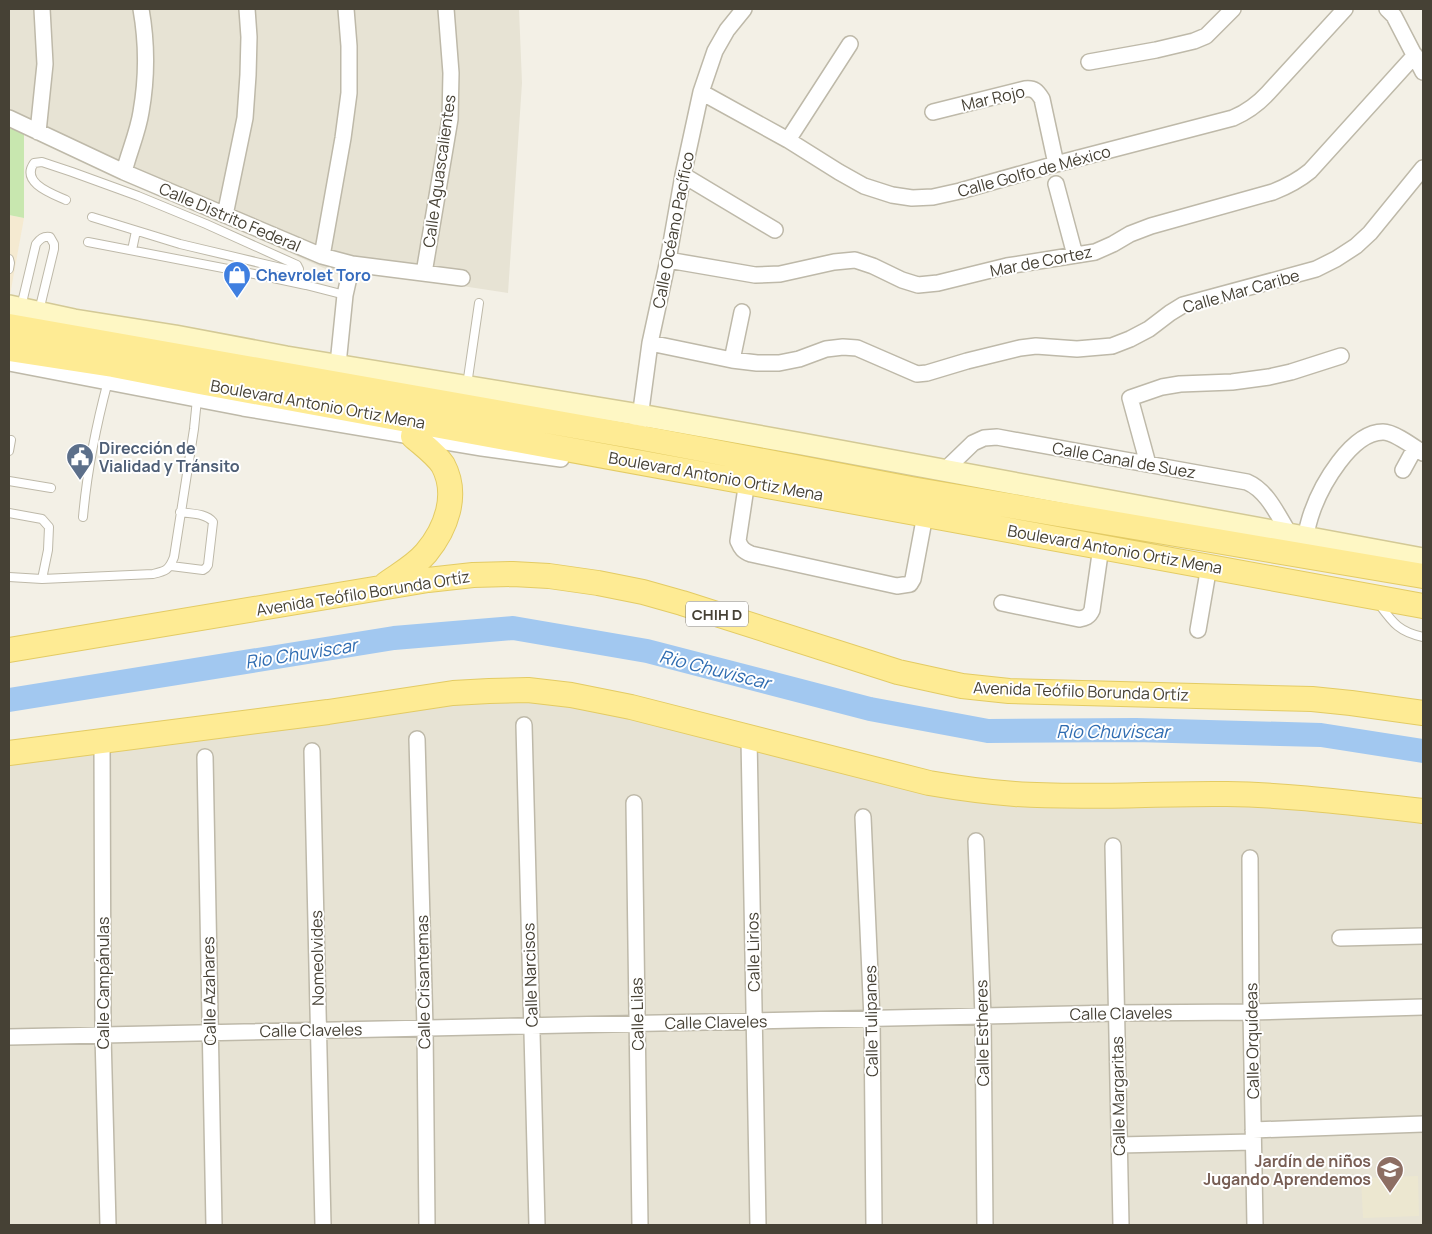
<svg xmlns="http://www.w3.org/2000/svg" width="1432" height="1234" viewBox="0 0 1432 1234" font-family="Manrope,sans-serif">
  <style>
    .residential { fill: #e7e3d4 }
    .commercial { fill: #f5ead1 }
    .education { fill: #ece7d0 }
    .green { fill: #c8e7af }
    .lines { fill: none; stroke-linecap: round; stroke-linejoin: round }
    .river { stroke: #a2c8f0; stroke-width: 24 }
    .lane-casing { stroke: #beb9a9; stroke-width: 10 }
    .street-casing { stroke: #beb9a9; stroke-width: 18 }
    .secondary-casing { stroke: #d3c996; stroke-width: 24 }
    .primary-casing { stroke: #e3cb64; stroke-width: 26 }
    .lane { stroke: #fff; stroke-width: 8 }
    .street { stroke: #fff; stroke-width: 15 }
    .secondary { stroke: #fef7c4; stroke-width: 21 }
    .primary { stroke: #feeb94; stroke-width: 24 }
    .labels { text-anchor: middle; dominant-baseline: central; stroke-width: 4; stroke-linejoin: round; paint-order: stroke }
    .shield { fill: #fff; stroke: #7e7a72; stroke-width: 1 }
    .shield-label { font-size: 15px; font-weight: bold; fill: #464135 }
    .street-label { font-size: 16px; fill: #464135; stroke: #fff }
    .shop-label { font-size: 16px; font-weight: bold; fill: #366cbe; stroke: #fff; text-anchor: start }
    .service-label { font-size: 16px; font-weight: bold; fill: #4e5e75; stroke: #fff; text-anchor: start }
    .education-label { font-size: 16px; font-weight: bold; fill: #785e54; stroke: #fff; text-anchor: end }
    .water-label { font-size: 18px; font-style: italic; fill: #2f6cb1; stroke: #fff }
  </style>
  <rect width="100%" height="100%" fill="#f3f0e6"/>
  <path class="residential" d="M9 9H519L522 83 508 293 364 271V280L339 275 9 126Z
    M528 690 929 783 1423 811V1225H9V753Z"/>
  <path class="commercial" d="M9 215 24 218 10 295H9Z"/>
  <path class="education" d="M1418 1176 1419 1216 1363 1218 1361 1178Z"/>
  <path class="green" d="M9 126 24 132V218L9 215Z"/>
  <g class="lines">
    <path class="river" d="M9 700 394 638 513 628 647 651 870 709 988 731 1136 730 1321 735 1423 751"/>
    <defs>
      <path id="lane" d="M66 200C53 194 20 183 34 163L42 162 72 172 138 196 206 224 297 265 299 269 294 271 180 244 92 217
        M88 242 259 275 306 285 345 295
        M132 250 136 231
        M9 259 10 263 9 269
        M21 307 36 244C40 239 43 236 50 237L54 244V249L39 311
        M467 385 479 303
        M9 451 11 440
        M9 481 51 488
        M9 513 42 519 49 527 48 550 42 579
        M83 517C87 471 96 426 108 381
        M171 566 203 570 206 568 208 565 213 522C206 513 191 514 180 512
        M9 577 42 579 153 574C166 571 169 570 174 557L194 429 197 399
        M1379 604C1393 623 1399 632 1423 637"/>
      <path id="street" d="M1387 9 1394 16 1423 72
        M1089 62 1156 50 1194 41 1206 36 1233 9
        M701 92 788 140 839 172 864 186 892 195 912 198 933 197 960 191 1056 164 1233 118C1247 112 1257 105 1268 93L1345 9
        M933 112 1025 89C1034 88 1037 91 1042 99L1056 164
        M9 118 124 172 322 256 352 264 462 278
        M38 132 45 64 42 9
        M788 140 850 44
        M124 172C129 152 138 132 141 112 147 78 147 43 141 9
        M683 175 775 230
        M1056 184 1075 255
        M225 215 245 118 248 75 249 37 247 9
        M322 256 343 138 349 93V46L346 9
        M668 260 755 275 780 274 834 262 855 260 873 266 902 280 918 285 938 283 1007 266 1095 252 1113 244 1130 234 1151 226 1273 192C1288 186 1298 181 1310 171L1415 55
        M424 273 450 119 451 73 446 9
        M650 343 732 360 757 363H779L799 359 826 349 843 347 857 348 917 374 927 373 967 361 1020 348 1036 346 1077 349 1112 346 1130 339 1149 329 1170 313 1183 305 1316 269 1336 259 1356 246 1370 233 1423 168
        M732 360 742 312
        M9 363 243 408 482 448 561 459
        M337 374 345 295 352 264
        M639 425 650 343 668 260 683 175 701 92 715 51 727 30 744 9
        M1148 464 1130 398 1162 387 1180 384 1232 382 1269 377 1291 372 1341 356
        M1403 470 1415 448
        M944 471 973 443 984 438 997 437 1247 482C1268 491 1278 516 1290 535
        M747 481 738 541C741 548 743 551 751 554L897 586 910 584 913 579 925 515
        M1305 538C1307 529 1309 520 1312 512 1321 486 1351 432 1383 432 1394 432 1414 447 1423 453
        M1002 603 1079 619C1085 618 1089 617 1092 610L1101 547
        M1198 630 1209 566
        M524 725 537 1225
        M749 738 758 1225
        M417 739 425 1028 427 1225
        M102 741 103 1035 108 1225
        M312 751 323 1225
        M205 757 214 1225
        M634 803 640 1225
        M863 817 872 1019 874 1225
        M976 841 983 1016 985 1225
        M1113 846 1121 1225
        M1250 858 1251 1012 1255 1225
        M1340 938 1423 936
        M9 1037 1117 1013 1251 1012 1423 1007
        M1253 1130 1423 1124
        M1119 1145 1253 1142"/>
      <path id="secondary" d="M9 306 74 320 175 336 286 357 640 415 802 444 1423 559"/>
      <path id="primary" d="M9 326 637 437 911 489 1423 576
        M9 349 113 365 200 382 1423 606
        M386 584C400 574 415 566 426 553 446 529 459 495 443 465 436 454 423 445 413 436
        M9 650 428 580 473 575 513 574 549 576 598 583 643 592 682 603 898 672 962 686 1009 691 1312 699 1351 703 1423 713
        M9 753 328 712 453 693 489 691 528 690 571 695 631 707 929 783C958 788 986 792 1015 794 1086 799 1157 793 1227 794 1293 795 1358 804 1423 811"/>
    </defs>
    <use href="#lane" class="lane-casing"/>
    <use href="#street" class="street-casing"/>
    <use href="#secondary" class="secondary-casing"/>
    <use href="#primary" class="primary-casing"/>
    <use href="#lane" class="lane"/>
    <use href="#street" class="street"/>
    <use href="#secondary" class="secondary"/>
    <use href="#primary" class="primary"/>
  </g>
  <defs>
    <symbol id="shop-pin" viewBox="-11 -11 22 30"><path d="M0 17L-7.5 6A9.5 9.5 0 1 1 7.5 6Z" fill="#3f7fe0" stroke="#fff"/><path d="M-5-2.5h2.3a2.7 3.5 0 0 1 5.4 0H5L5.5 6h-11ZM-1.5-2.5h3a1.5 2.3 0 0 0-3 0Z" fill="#fff"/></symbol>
    <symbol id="civic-pin" viewBox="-11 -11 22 30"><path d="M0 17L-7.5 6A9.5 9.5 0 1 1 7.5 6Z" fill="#5c6f8a" stroke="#fff"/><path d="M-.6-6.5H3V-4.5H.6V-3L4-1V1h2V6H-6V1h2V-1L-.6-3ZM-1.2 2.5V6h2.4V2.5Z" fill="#fff"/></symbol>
    <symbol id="school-pin" viewBox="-11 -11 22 30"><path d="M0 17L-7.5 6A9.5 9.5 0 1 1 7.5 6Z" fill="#8d6e63" stroke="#fff"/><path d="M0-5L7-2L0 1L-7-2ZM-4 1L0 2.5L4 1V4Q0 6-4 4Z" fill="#fff"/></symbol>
  </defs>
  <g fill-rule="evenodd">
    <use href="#shop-pin" x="221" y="259" width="32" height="43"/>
    <use href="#civic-pin" x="64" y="441" width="32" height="43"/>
    <use href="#school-pin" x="1374" y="1154" width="32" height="43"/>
  </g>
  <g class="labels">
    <rect class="shield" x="686" y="601.5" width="62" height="25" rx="4"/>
    <g class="shield-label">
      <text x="717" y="614">CHIH D</text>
    </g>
    <g class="street-label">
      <text transform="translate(993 98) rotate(-13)">Mar Rojo</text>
      <text transform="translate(439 171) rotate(-82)">Calle Aguascalientes</text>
      <text transform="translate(1034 171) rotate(-15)">Calle Golfo de México</text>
      <text transform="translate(230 217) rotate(23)">Calle Distrito Federal</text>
      <text transform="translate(673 230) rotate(-79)">Calle Océano Pacífico</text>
      <text transform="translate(1041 261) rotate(-11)">Mar de Cortez</text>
      <text transform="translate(1241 291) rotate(-16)">Calle Mar Caribe</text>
      <text transform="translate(318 404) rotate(10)">Boulevard Antonio Ortiz Mena</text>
      <text transform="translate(1124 460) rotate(10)">Calle Canal de Suez</text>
      <text transform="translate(716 476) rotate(10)">Boulevard Antonio Ortiz Mena</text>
      <text transform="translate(1115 549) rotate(10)">Boulevard Antonio Ortiz Mena</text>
      <text transform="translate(363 593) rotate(-9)">Avenida Teófilo Borunda Ortíz</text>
      <text transform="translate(1081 691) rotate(2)">Avenida Teófilo Borunda Ortíz</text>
      <text transform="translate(753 952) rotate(-91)">Calle Lirios</text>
      <text transform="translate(317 958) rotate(-91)">Nomeolvides</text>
      <text transform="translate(530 975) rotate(-92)">Calle Narcisos</text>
      <text transform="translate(423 982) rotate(-91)">Calle Crisantemas</text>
      <text transform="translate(103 983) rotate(-90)">Calle Campánulas</text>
      <text transform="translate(209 991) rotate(-91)">Calle Azahares</text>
      <text transform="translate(1121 1013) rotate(-1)">Calle Claveles</text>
      <text transform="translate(637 1014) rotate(-91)">Calle Lilas</text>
      <text transform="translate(871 1021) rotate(-91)">Calle Tulipanes</text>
      <text transform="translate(716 1022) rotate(-1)">Calle Claveles</text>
      <text transform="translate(311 1030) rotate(-1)">Calle Claveles</text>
      <text transform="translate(982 1033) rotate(-91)">Calle Estheres</text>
      <text transform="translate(1252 1041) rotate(-91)">Calle Orquídeas</text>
      <text transform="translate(1118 1096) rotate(-91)">Calle Margaritas</text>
    </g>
    <g class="shop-label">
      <text x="256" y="275">Chevrolet Toro</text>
    </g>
    <g class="service-label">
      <text x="99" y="448">Dirección de<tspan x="99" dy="18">Vialidad y Tránsito</tspan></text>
    </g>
    <g class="education-label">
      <text x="1371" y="1161">Jardín de niños<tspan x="1371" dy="18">Jugando Aprendemos</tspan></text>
    </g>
    <g class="water-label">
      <text transform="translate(301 653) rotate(-9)">Rio Chuviscar</text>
      <text transform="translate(715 669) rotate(14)">Rio Chuviscar</text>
      <text x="1113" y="731">Rio Chuviscar</text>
    </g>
  </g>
  <rect width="1432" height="1234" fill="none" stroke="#464135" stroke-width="20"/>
</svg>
